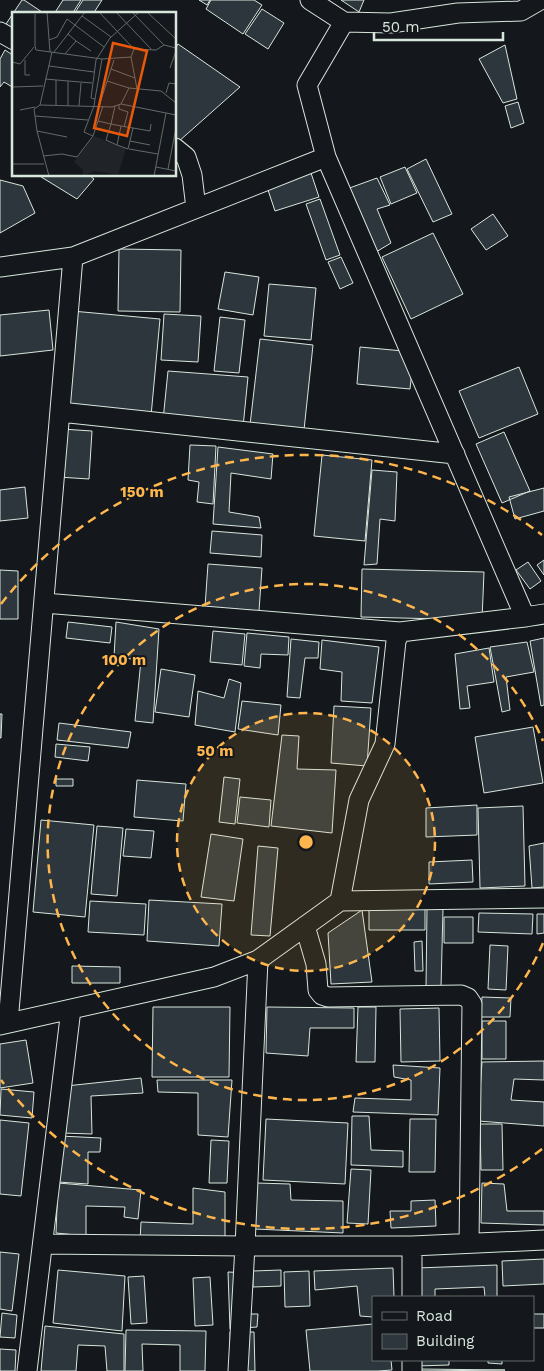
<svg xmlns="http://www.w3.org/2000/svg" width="544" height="1371" viewBox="0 0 544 1371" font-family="'Work Sans',sans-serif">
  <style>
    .building { fill: #2c363c; stroke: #d8e6dc }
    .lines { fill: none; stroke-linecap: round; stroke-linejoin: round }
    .minor-casing { stroke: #d8e6dc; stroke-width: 21 }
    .minor { stroke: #14181c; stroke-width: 19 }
    .ring { fill: none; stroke: #ffb74d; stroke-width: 2.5; stroke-dasharray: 9 6 }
    .inset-road { fill: none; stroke: #626a69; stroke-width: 1 }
    .view { fill: #e8590c; fill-opacity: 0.15; stroke: #e8590c; stroke-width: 2.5 }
    .inset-edge { fill: none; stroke: #d8e6dc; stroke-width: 2.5 }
    .centre { fill: #ffb74d; stroke: #14181c; stroke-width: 2.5 }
    .ring-label { font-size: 15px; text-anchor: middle; font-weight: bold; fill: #ffb74d; stroke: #14181c; stroke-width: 4; stroke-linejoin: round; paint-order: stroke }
  </style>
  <rect width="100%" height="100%" fill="#14181c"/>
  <path class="building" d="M22 0H24L45 14H14V29L6 24Z
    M63 0H81L72 14H54Z
    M83 0H102L93 14H74Z
    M199 0H210L207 5Z
    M211 0H254L262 5 243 34 206 9Z
    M341 0H364L359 12Z
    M262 9 284 23 268 49 245 34Z
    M178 44 240 87 178 142 175 139V49Z
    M505 45 517 99 503 103 479 59Z
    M5 50 14 56V88L4 82 0 87V59Z
    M518 102 524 123 511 128 505 106Z
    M426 159 452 214 433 222 407 169Z
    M405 167 417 193 391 204 380 177Z
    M310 170 319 197 275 211 266 184Z
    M38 175H89L94 179 77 199Z
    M377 178 390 205 377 209 391 243 376 252 344 190Z
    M0 180 23 186 35 213 0 233Z
    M320 199 340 255 326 260 306 204Z
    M493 214 508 236 486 250 471 229Z
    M433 233 463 294 411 319 382 257Z
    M119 249 181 250 180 312 118 311Z
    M341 257 353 283 340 289 328 262Z
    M225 272 259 277 253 315 218 309Z
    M269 284 316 288 311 340 264 336Z
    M49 310 53 350 0 356V315Z
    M72 311 160 319 151 416 63 408Z
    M164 314 201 316 198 362 161 360Z
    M220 317 245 320 239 373 214 371Z
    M260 339 313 345 304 430 250 425Z
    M360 347 414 352 410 389 357 384Z
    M519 367 538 414 479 438 459 391Z
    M168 371 248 377 243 427 163 420Z
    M62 429 92 431 89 479 58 477Z
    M504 432 530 491 502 503 476 444Z
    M190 445 216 446 213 504 197 502 199 482 188 480Z
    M218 447 273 454 271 479 231 473 229 512 259 517 261 528 213 524Z
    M322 455 372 460 365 541 314 536Z
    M372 470 397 472 395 521 380 519 377 564 364 565Z
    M25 487 28 518 0 521V490Z
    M544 488V511L515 519 509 497Z
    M212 531 262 535 261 557 210 553Z
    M544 560V575L537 565Z
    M528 562 541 581 530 589 516 570Z
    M208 564 262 568 259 611 205 607Z
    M362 569 484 572 482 620 361 617Z
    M0 570 18 571V619H0Z
    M68 622 112 627 110 643 66 638Z
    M116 622 159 629 153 723 135 721 141 660 114 657Z
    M213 631 245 634 242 665 210 662Z
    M247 633 289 637 288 655 261 654 260 668 244 666Z
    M544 638V705L541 706 530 641Z
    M291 639 319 642 318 658H305L300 698 287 697Z
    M322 640 379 647 372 703 341 701 342 672 320 669Z
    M527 642 534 672 506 677 510 710 502 712 490 647Z
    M489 648 494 682 467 686 470 708 460 709 455 654Z
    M161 669 195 675 189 717 155 712Z
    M229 679 241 683 235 732 195 725 198 691 224 698Z
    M242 701 281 705 278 735 238 729Z
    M334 706 371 708 367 766 331 763Z
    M0 714H2L1 738H0Z
    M59 723 131 732 128 748 57 740Z
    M533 727 543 783 484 793 475 737Z
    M282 735 299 736 297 769 336 770 332 833 271 826Z
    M56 744 90 747 88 761 55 757Z
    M224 777 240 779 235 824 219 822Z
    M56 779H73V786H56Z
    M137 780 186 784 183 821 134 817Z
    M240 797 271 800 269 827 237 823Z
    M477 805V835L426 837V808Z
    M523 806 525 886 480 888 478 808Z
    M41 820 94 825 85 917 33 912Z
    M97 826 123 828 117 896 91 894Z
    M126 829 154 831 151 858 123 856Z
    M211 834 243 839 234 901 201 897Z
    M544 843V887L532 888 529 846Z
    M258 846 278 848 270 936 251 935Z
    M472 860 473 882 429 884V862Z
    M149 900 222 904 219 946 147 941Z
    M90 901 146 904 144 935 88 932Z
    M427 908 443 909 441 988H426Z
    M425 909V930H369V910Z
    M362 910 372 982 331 984 328 933Z
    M479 913 533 914 532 934 478 932Z
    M537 914H544V933L537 934Z
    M444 917H473V943H444Z
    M422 941 423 971H415L414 942Z
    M490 945 508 946 506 990 488 989Z
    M72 966 120 967V983H72Z
    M482 997 511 998 510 1017H481Z
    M153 1007H230L229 1077H152Z
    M267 1007 354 1008V1028H310L308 1056 266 1053Z
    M358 1007H376L375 1062H356Z
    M439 1008 440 1061 401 1062 400 1009Z
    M482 1021H506V1059H482Z
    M26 1040 33 1083 0 1088V1044Z
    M544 1061V1080L514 1079 511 1100 544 1102V1126L478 1121 482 1062Z
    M393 1065 440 1068 438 1115 353 1112 355 1098 411 1100V1080L394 1077Z
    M141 1078 143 1093 91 1096 92 1134 62 1133 66 1086Z
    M157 1080H232L228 1137 198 1135V1093L158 1092Z
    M1 1089 34 1092 32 1118 0 1115Z
    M352 1116H369L371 1150 403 1151V1167L351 1165Z
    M266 1119 348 1123 345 1184 263 1180Z
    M410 1119H436L435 1172H409Z
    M0 1120 29 1123 21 1196 0 1194Z
    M480 1124H502L503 1170H481Z
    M60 1136 101 1138 100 1152H88V1184L58 1182Z
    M211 1140 229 1141 227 1183H209Z
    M351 1169 371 1170 368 1224 347 1223Z
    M58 1183 141 1190 138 1219 124 1217 125 1207 86 1206V1236L56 1233Z
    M257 1183 290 1184 291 1200 343 1201V1233L255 1229Z
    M482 1183 504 1184 507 1211H544V1225L481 1223Z
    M193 1188 225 1192V1243L140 1241 141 1222 193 1224Z
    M435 1200 436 1226 391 1228 390 1211H411V1201Z
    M0 1252 19 1254 12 1311 0 1309Z
    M544 1259V1284L503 1286 502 1261Z
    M497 1265V1297H485L484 1287 435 1289V1297H418L417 1268Z
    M393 1268 394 1297H373V1317L360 1316 357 1286 315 1290 314 1271Z
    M58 1270 125 1276 122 1331 53 1323Z
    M281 1270V1286L253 1287V1271Z
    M309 1271 310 1306 285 1307 284 1272Z
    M228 1272 249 1273 250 1314H258L257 1327 230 1329Z
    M144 1276 147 1323 131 1324 128 1277Z
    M210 1277 213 1325 195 1326 193 1278Z
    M2 1313 17 1315 15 1338 0 1337Z
    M533 1314H544V1328H533Z
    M373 1324V1360H391L392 1370 378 1371H310L306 1330Z
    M45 1326 124 1334V1371H107L105 1346 78 1345 76 1371H41Z
    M126 1330 206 1331 205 1371H180V1345L142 1344 143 1371H125Z
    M230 1332H254L255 1371H231Z
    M0 1349 16 1350 15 1371H0Z
    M417 1360H449V1365L417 1366Z
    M488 1360H502V1364L488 1363Z
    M420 1369 505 1370 420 1371Z"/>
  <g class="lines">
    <defs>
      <path id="minor" d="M310 0 344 22 391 23 458 13 521 11 540 0
        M344 22 307 85 326 157 525 617
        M0 32 14 40
        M175 148 186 157 192 175 196 208
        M0 267 73 257 326 157
        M60 412 455 454
        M44 603 400 632 525 617 544 614
        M340 901 359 800 385 744 396 641 400 632
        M305 926 316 964 318 990 322 995 328 997 461 995 468 998 472 1004 469 1243
        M8 1023 73 257
        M0 1025 214 977 258 960 340 901 544 898
        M43 1244 245 1246 258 960
        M412 1246 544 1240
        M412 1360V1371
        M27 1371 71 1009
        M238 1371 245 1246H412V1297"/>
    </defs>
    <use href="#minor" class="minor-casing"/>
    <use href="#minor" class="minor"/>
  </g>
  <circle cx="306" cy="842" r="129" fill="#ffb74d" fill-opacity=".12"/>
  <g class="ring">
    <circle cx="306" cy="842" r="129"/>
    <path d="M543 943A258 258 0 1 1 543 741"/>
    <path d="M542 1149A387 387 0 0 1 1 1080M1 604A387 387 0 0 1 542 535"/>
  </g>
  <g transform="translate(12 12)">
    <rect width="164" height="164" fill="#14181c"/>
    <path d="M82 124 114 136 106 163 83 159 71 164V158L62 150Z" fill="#202428"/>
    <path class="inset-road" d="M35 0 38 40M87 0 122 37 144 38 152 33M104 0 139 37M120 0 152 33 164 36M135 0 164 27M70 4 99 25M37 28 45 25 55 7 92 35M64 29 79 39M23 34 24 38 90 47 119 45M23 34V2M122 37 119 45 125 77M40 40 28 93 100 95 109 92 164 103M42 40 73 0M53 42 64 29 56 22M13 48V63H18M0 50 8 52 22 35M37 54 82 60M158 56 164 39M99 57 123 66M33 67 80 71M95 69 117 76 149 79 164 91M0 75 31 74M154 81 157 71 164 72M83 87 90 47M109 92 117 76M28 93 22 97 25 119 37 164M107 93V97L116 100 112 115M44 94V68M56 94V69M67 94 69 71M87 94 102 48M91 94 81 124 72 120 82 94 83 87 79 86 84 48 98 26 127 0M8 98 23 95M23 104 76 108M86 109 99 112 103 94M99 112 109 114 105 133 94 128ZM121 116 138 119 139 112M25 119 55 125M118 129 138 133M105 133 116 137 121 116 109 114M117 137 146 142M31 144 50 142 65 145 81 124M0 152H32M144 155 164 159M156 157 164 116M142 164 154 101"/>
    <path class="view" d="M101 31 135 39 115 124 82 116Z"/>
    <rect width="164" height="164" class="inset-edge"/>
  </g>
  <circle cx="306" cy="842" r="8" class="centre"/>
  <g class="ring-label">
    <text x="142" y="497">150 m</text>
    <text x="124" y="665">100 m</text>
    <text x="215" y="756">50 m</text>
  </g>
  <rect x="372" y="1296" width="162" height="65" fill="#14181c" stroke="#626a69"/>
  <rect x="382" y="1312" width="25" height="8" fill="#14181c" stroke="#626a69"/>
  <text x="416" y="1321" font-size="15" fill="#d8e6dc">Road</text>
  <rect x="382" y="1334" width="25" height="15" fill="#2c363c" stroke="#626a69"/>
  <text x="416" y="1346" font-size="15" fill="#d8e6dc">Building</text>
  <path d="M374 32v8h129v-8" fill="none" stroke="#d8e6dc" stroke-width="2.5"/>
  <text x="382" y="32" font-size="15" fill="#d8e6dc" stroke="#14181c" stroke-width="4" paint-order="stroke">50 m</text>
</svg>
